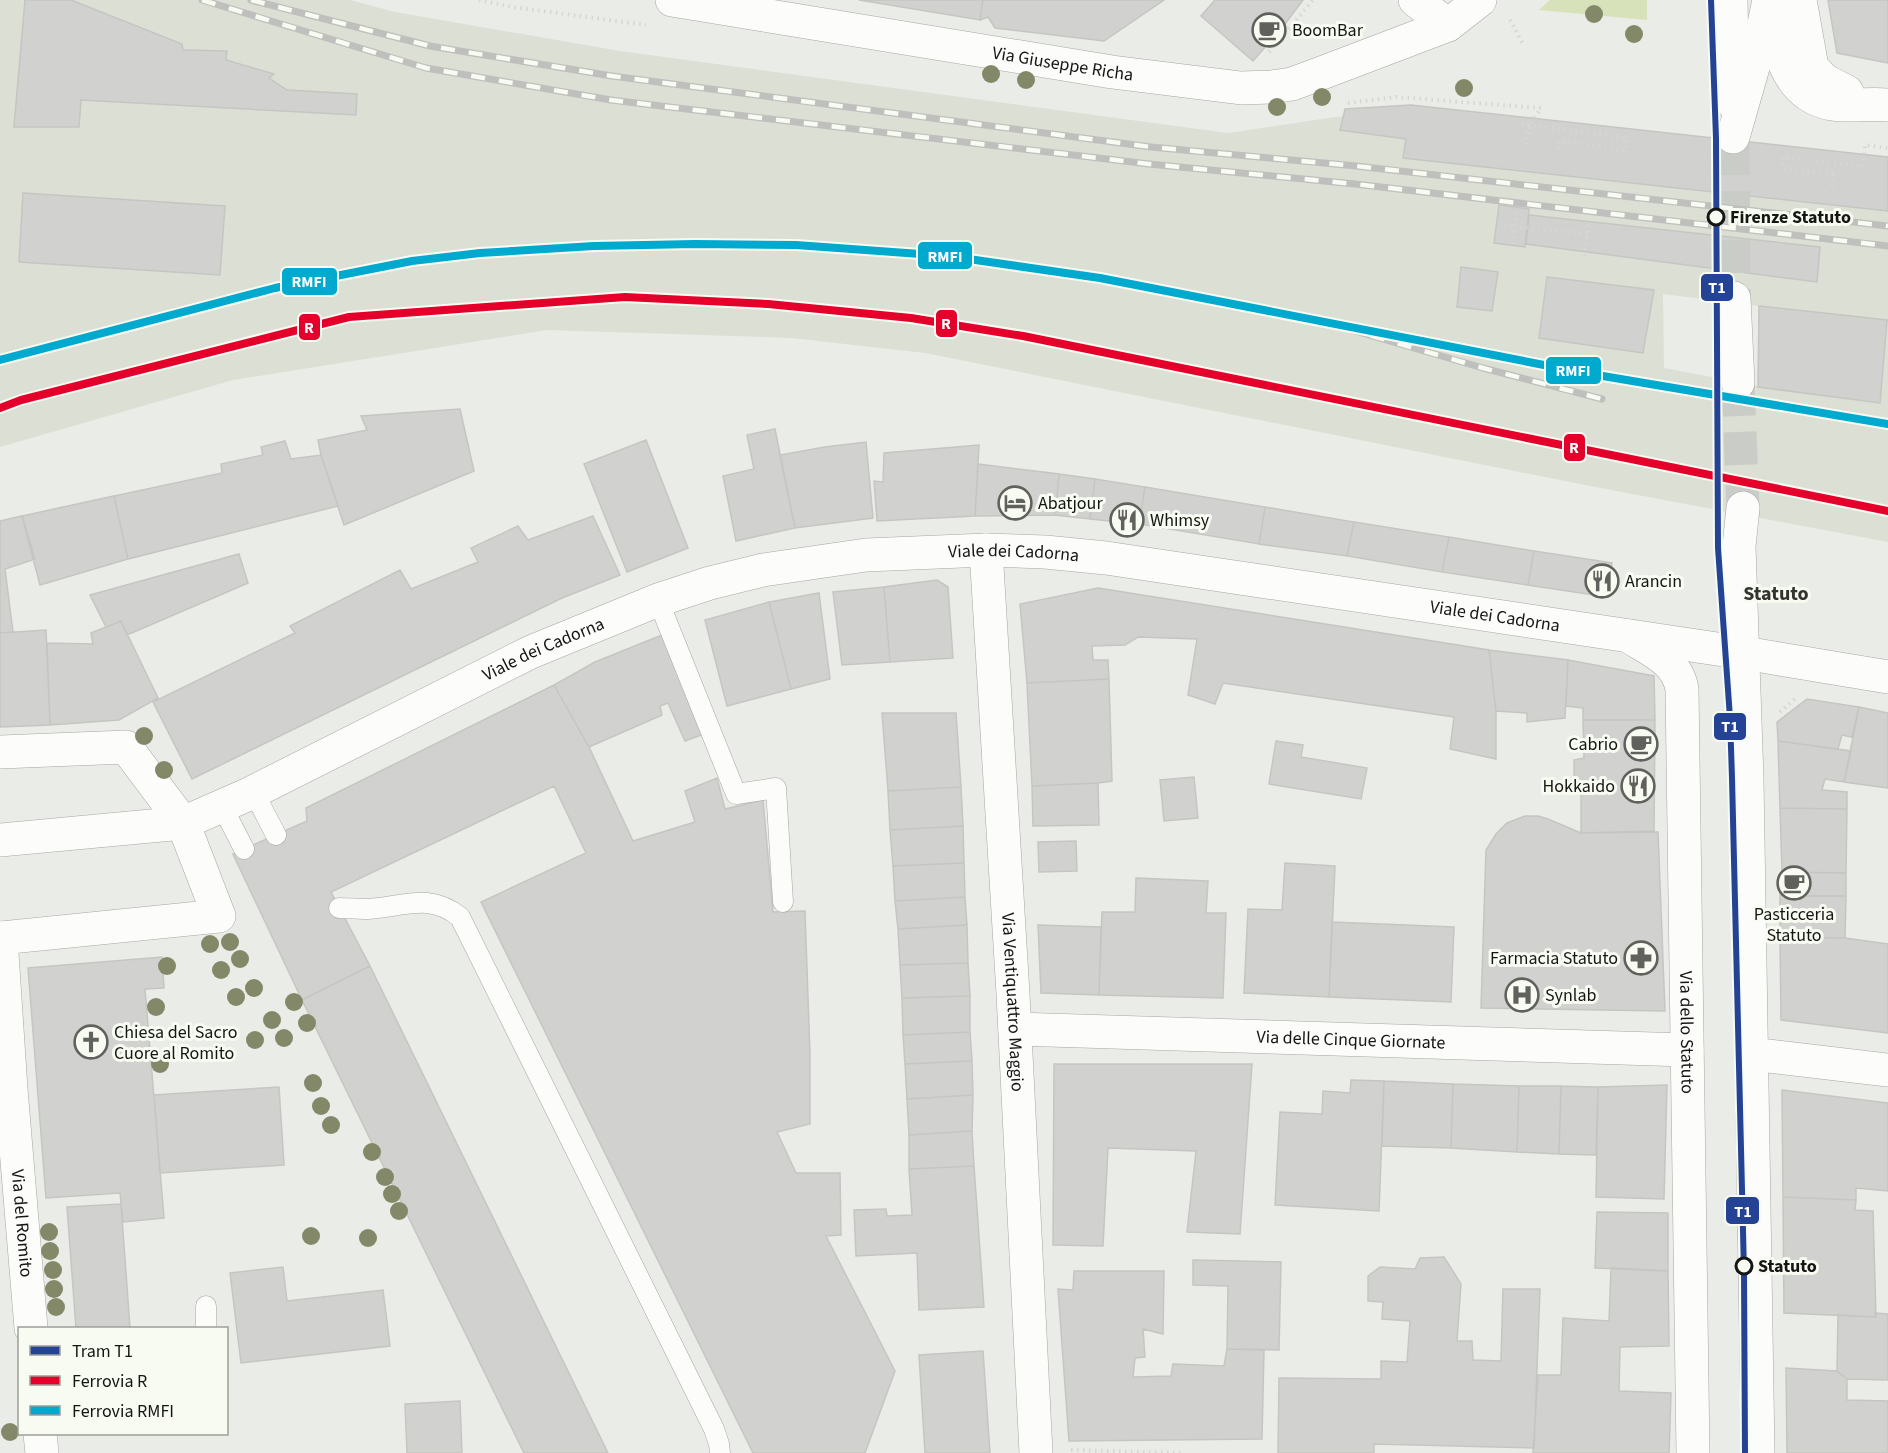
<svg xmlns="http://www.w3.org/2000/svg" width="1888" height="1453" viewBox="0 0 1888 1453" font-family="'Source Sans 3',sans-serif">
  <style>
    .built { fill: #dbdfd4; fill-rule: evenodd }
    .green { fill: #d8e2ba }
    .building { fill: #d1d2cf; stroke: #c5c6c2; stroke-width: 1.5 }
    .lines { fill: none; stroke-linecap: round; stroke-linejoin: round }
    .tertiary-tunnel { stroke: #caccc7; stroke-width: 33; stroke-dasharray: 33 16; stroke-linecap: butt }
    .service-casing { stroke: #a6a7a3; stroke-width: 21 }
    .minor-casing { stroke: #a6a7a3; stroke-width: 34 }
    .tertiary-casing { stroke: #a6a7a3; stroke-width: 34 }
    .path { stroke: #d6d6d5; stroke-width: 4; stroke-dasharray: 1.5 4.5; stroke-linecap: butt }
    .service { stroke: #fcfcfb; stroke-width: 20 }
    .minor { stroke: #fcfcfb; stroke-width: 33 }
    .tertiary { stroke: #fcfcfb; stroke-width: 33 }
    .rail-casing { stroke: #bfbfbd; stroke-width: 7 }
    .rail { stroke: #f8fbf2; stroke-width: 4.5; stroke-dasharray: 14; stroke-linecap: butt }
    .path-bridge { stroke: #d6d6d5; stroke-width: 4; stroke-dasharray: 1.5 4.5; stroke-linecap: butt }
    .rail-1-casing { stroke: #f8fbf2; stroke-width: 12 }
    .rail-2-casing { stroke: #f8fbf2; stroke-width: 12 }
    .rail-1 { stroke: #e4002b; stroke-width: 8 }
    .rail-2 { stroke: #00a9ce; stroke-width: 8 }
    .tram-1-casing { stroke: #f8fbf2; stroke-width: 10 }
    .tram-1 { stroke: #254395; stroke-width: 6 }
    .tree { fill: #828868 }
    .stop-dot { fill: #f8fbf2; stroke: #151513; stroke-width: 3 }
    .labels { text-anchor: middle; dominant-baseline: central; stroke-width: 6; stroke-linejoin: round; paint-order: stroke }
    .poi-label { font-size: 18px; fill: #151513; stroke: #f8fbf2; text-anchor: start }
    .street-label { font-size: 18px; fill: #151513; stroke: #f8fbf2 }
    .stop-label { font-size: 18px; font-weight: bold; fill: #151513; stroke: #f8fbf2; text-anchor: start }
    .neighbourhood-label { font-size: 20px; font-weight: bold; fill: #33342e; stroke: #f8fbf2 }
    .line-badge { stroke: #f8fbf2; stroke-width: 2 }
    .badge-label { font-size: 16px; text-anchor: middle; font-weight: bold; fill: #fff }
  </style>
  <rect width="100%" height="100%" fill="#eaece7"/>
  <path class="built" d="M0 0H350L395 12 620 51 1228 133 1335 117 1393 111 1888 159V542L1590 486 925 353 792 338 547 330 233 380 0 447ZM1663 294 1759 306 1758 386 1664 368Z"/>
  <path class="green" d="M1550 0H1647V20L1539 10Z"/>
  <path class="building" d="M25 0H71L182 44 183 50 227 51 226 60 274 74 269 78 287 90 357 94 356 115 81 100 79 127H14Z
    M859 0H983L980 20Z
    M983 0H1164L1104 41 995 28 988 17 980 20Z
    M1215 0H1303L1282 28 1253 61 1201 16Z
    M1828 0H1888V63L1837 53Z
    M1411 105 1888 157V211L1403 158 1406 139 1340 130 1345 109Z
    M23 193 225 206 220 275 19 262Z
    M1499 205 1529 209 1525 247 1494 243Z
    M1529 215 1820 247 1817 282 1526 244Z
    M1461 267 1498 272 1492 311 1457 307Z
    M1547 277 1654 290 1643 353 1539 338Z
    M1759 306 1887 320 1880 403 1758 387Z
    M460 409 474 471 344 525 321 455 318 440 367 430 361 416Z
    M775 429 795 528 736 541 723 476 754 469 747 435Z
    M646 440 688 548 627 572 584 464Z
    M285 441 291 459 321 455 338 506 128 559 114 496 222 473 221 464 263 455 261 447Z
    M866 442 873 518 795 528 780 455 825 447Z
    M979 445 975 516 877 521 874 481 883 482 884 453Z
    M978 464 1059 474 1055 515 975 516Z
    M1059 474 1095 479 1090 519 1055 515Z
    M1095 479 1145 487 1139 524 1090 519Z
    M1145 487 1265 507 1259 544 1139 524Z
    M114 496 128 559 40 585 22 516Z
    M1265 507 1354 522 1347 556 1259 544Z
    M22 516 35 559 5 569 13 632 0 633V521Z
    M593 516 620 575 562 598 192 779 153 702 295 633 290 626 400 570 411 589 478 562 471 548 518 526 528 540Z
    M1354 522 1449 537 1442 572 1347 556Z
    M1449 537 1534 551 1528 585 1442 572Z
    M1534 551 1612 563 1607 597 1528 585Z
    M239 554 248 583 127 635 121 621 106 627 90 595Z
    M937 580 948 587 953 658 890 662 884 587Z
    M884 587 890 662 842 665 833 592Z
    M1098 588 1489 650 1496 711V759L1450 749 1454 717 1223 683 1215 704 1188 695 1197 639 1138 637 1125 645 1092 646 1093 660H1108L1109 679 1027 683 1020 604Z
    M819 593 830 679 791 689 769 602Z
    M769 602 791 689 727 706 705 620Z
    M121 621 158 698 119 720 50 725 47 643 93 644 91 633Z
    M46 630 50 725 0 727V633Z
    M667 633 704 734 685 741 668 703 660 706 662 715 589 747 554 685 595 662Z
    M1489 650 1568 660 1565 718 1527 722V713L1496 711Z
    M1568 660 1654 676 1655 720H1583V708L1566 706Z
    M1109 679 1112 781 1098 783 1032 786 1027 683Z
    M554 685 589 747 633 841 695 822 685 791 717 778 725 809 763 800 773 912 805 911 810 1055V1124L777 1132 796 1173H840L841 1235 826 1236 895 1371 865 1453H753L481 902 586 853 554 786 331 892 370 966 302 1000 233 854 307 821 306 808Z
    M1807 699 1859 707 1852 737 1842 735 1838 749 1778 741 1777 722Z
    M1859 707 1888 713V788L1844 782Z
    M882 713H956L961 787 888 791Z
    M1583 720H1655L1654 831 1581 833V783H1574V760L1584 758Z
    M1276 741 1303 745 1301 757 1367 768 1361 799 1269 784Z
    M1778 741 1851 751 1844 782 1825 779 1822 790 1847 792V809L1780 808Z
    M1194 777 1198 818 1164 821 1160 780Z
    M1098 783 1099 825 1033 826 1032 786Z
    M961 787 963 826 890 830 888 791Z
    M1780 808 1847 809 1846 873 1782 872Z
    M1525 816H1538L1548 819 1581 833 1658 832 1665 1011 1481 1008 1486 850 1496 834 1507 823Z
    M963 826 964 863 893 866 890 830Z
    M1076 841 1077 871 1039 872 1038 842Z
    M964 863 965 897 895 901 893 866Z
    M1285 863 1335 866 1329 997 1244 993 1248 909 1282 910Z
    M1782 872 1846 873V896H1780Z
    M1136 878 1208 881 1206 913H1226L1223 998 1099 995 1102 912H1135Z
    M1780 896H1846L1845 938 1780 937Z
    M965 897 967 925 898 929 895 901Z
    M1332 922 1454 927 1451 1002 1329 997Z
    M967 925 968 963 900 965 898 929Z
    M1038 925 1101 927 1099 995 1041 993Z
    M1780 937 1845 938 1888 944V1033L1781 1020Z
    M162 957 164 988 145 989 164 1218 123 1222 120 1193 46 1198 28 968Z
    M968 963 970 996 902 998 900 965Z
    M370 966 608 1453H524L302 1000Z
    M970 996V1032L903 1035 902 998Z
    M970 1032 972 1061 905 1064 903 1035Z
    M972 1061 973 1095 907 1099 905 1064Z
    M1054 1064H1252L1240 1234 1187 1232 1196 1151 1108 1148 1103 1246 1053 1245Z
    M1351 1080 1384 1081 1379 1211 1275 1205 1280 1112 1322 1114 1323 1091 1350 1093Z
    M1384 1081 1453 1084 1451 1148 1382 1146Z
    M1453 1084 1519 1086 1517 1152 1451 1148Z
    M1667 1085 1664 1199 1596 1197 1598 1087Z
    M1519 1086H1561L1559 1154 1517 1152Z
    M1561 1086 1598 1087 1596 1155 1559 1154Z
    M279 1087 284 1165 160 1173 154 1095Z
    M1782 1090 1888 1103V1191L1856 1188V1200L1783 1197Z
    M973 1095 972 1131 909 1135 907 1099Z
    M972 1131 974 1166 909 1169V1135Z
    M974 1166 984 1307 919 1310 917 1253 856 1256 854 1210 886 1209 887 1216 912 1215 909 1169Z
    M1783 1197 1856 1200 1855 1210 1873 1211 1876 1317 1784 1313Z
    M121 1204 130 1328H76L67 1207Z
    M1597 1212 1668 1213V1271L1595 1268Z
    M1444 1257 1461 1284 1457 1341H1472L1473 1360 1501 1361 1503 1289H1540L1534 1448 1374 1444V1453H1278L1279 1378 1381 1379V1361L1407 1362 1410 1321 1382 1319 1383 1302 1368 1301V1276L1380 1267 1415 1269 1420 1258Z
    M1193 1260 1281 1262 1279 1350 1227 1349 1228 1286 1193 1285Z
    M283 1267 287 1301 383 1290 390 1346 241 1363 230 1273Z
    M1611 1268 1668 1271 1669 1346 1620 1347 1619 1391 1671 1393 1669 1453H1533L1538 1375H1561L1563 1318 1609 1321Z
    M1074 1271H1164L1163 1334 1143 1329 1145 1357 1135 1358 1133 1377 1171 1376 1173 1364 1224 1366 1227 1349 1264 1350 1262 1439 1069 1441 1058 1289 1073 1290Z
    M1875 1313 1888 1314V1380L1847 1379 1837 1371 1838 1315 1876 1317Z
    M983 1351 990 1453H925L919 1355Z
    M1786 1368 1837 1371 1847 1379V1400L1888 1401V1453H1787Z
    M460 1401 462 1453H407L405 1404Z"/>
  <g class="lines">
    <path class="tertiary-tunnel" d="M1733 142 1734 298
      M1738 383 1743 508"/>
    <defs>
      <path id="service" d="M658 600 736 794 776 788 783 902
        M253 791 276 835
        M222 806 244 849
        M339 908C349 908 359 909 368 909 404 907 428 892 460 917L714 1429 719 1444 720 1453
        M206 1328V1306"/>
      <g id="minor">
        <path id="s1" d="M672 0 1112 72 1241 88 1272 87 1292 84 1319 74 1448 25 1480 0"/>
        <path d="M1415 0 1448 25"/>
        <path d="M1771 0C1776 40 1782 95 1832 104 1850 107 1870 103 1888 105"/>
        <path d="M1800 0 1812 67 1824 80 1847 92"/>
        <path id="s2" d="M986 550 1013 994 1036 1453"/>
        <path d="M0 752 126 747 183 823 219 916 0 938"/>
        <path id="s3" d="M0 840 183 823 249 794 531 652 658 600 710 583 763 570 866 555 986 550 1045 552 1106 558 1744 653 1888 677"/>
        <path id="s4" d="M1 938 11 1089 31 1328"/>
        <path id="s5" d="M1015 1029 1687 1050"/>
        <path d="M1751 1054 1888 1070"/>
        <path d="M40 1434 42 1453"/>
      </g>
      <g id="tertiary">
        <path d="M1731 0 1733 103"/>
        <path d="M1733 137 1760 43 1769 0"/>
        <path d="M1734 298 1738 383"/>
        <path d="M1743 508 1739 546 1747 779 1758 1453"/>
        <path id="s6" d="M1628 636C1650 650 1677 660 1682 689L1693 1453"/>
      </g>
    </defs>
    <use href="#service" class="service-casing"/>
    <use href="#minor" class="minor-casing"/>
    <use href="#tertiary" class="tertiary-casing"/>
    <path class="path" d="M479 0 513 7 646 25
      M1510 20 1524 46
      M1269 52 1313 0
      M1348 103 1396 97 1541 108 1530 125 1529 136
      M1522 124 1627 138 1626 150 1559 141 1558 150
      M1832 186 1833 174 1782 168 1783 157 1863 167 1865 145 1888 148
      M1505 225 1515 226
      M1520 227 1588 234
      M1513 244 1516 212
      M1585 256 1589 221
      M1780 712 1797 697
      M1071 1450 1181 1453"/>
    <use href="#service" class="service"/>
    <use href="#minor" class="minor"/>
    <use href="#tertiary" class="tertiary"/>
    <defs>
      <path id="rail" d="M202 0 426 68 611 100 1149 164 1355 184 1888 246
        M251 0 430 46 612 76 1151 147 1356 166 1888 226
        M1317 320 1483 368 1602 399"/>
    </defs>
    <use href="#rail" class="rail-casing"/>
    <use href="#rail" class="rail"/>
    <path class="path-bridge" d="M1522 124H1527V146"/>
    <defs>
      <path id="rail-1" d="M0 408 21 400 349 317 625 297 768 304 911 318 1023 336 1888 511"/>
      <path id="rail-2" d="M0 360 275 288 412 261 480 253 594 246 695 244 796 245 948 256 1100 278 1585 373 1888 424"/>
    </defs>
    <use href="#rail-1" class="rail-1-casing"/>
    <use href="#rail-2" class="rail-2-casing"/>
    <use href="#rail-1" class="rail-1"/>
    <use href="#rail-2" class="rail-2"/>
    <defs>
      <path id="tram-1" d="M1711 0 1716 138 1718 548 1730 718 1732 778 1744 1272 1745 1453"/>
    </defs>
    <use href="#tram-1" class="tram-1-casing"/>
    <use href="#tram-1" class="tram-1"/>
  </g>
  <g class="tree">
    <circle cx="1594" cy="14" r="9"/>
    <circle cx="1634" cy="34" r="9"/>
    <circle cx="991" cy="74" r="9"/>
    <circle cx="1026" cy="80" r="9"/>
    <circle cx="1464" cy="88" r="9"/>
    <circle cx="1322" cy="97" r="9"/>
    <circle cx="1277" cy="107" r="9"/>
    <circle cx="144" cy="736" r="9"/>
    <circle cx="164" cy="770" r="9"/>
    <circle cx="230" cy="942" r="9"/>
    <circle cx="210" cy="944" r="9"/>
    <circle cx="240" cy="959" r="9"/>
    <circle cx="167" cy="966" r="9"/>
    <circle cx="221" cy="970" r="9"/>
    <circle cx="254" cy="988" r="9"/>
    <circle cx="236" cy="997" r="9"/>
    <circle cx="294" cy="1002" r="9"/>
    <circle cx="156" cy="1007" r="9"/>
    <circle cx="272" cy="1020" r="9"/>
    <circle cx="307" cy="1023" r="9"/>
    <circle cx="284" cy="1038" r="9"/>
    <circle cx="255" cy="1040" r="9"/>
    <circle cx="160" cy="1064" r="9"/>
    <circle cx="313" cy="1083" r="9"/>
    <circle cx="321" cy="1106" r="9"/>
    <circle cx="331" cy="1125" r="9"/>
    <circle cx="372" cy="1152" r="9"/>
    <circle cx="385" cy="1177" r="9"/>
    <circle cx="392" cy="1194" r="9"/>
    <circle cx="399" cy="1211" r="9"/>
    <circle cx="49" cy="1232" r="9"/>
    <circle cx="311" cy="1236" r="9"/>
    <circle cx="368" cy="1238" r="9"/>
    <circle cx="50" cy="1251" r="9"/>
    <circle cx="53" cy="1270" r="9"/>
    <circle cx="54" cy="1289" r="9"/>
    <circle cx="56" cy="1307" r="9"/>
    <circle cx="10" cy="1432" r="9"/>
  </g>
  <defs>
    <symbol id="cafe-ring" viewBox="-11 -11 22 22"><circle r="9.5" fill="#f8fbf2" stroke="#60605d" stroke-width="1.5"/><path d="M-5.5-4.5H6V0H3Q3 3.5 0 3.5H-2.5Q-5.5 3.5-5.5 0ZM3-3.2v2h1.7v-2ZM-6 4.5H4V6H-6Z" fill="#60605d"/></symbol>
    <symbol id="hotel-ring" viewBox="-11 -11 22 22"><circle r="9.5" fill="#f8fbf2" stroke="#60605d" stroke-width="1.5"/><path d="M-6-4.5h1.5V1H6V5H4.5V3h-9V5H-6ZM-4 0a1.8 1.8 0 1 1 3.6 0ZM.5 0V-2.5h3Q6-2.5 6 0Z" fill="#60605d"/></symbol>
    <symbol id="restaurant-ring" viewBox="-11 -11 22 22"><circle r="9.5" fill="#f8fbf2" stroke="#60605d" stroke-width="1.5"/><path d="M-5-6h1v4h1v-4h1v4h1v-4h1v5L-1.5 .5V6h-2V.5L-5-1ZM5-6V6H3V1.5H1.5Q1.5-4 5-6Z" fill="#60605d"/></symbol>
    <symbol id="pharmacy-ring" viewBox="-11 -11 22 22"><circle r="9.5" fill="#f8fbf2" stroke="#60605d" stroke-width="1.5"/><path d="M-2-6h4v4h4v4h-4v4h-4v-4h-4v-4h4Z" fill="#60605d"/></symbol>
    <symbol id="hospital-ring" viewBox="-11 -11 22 22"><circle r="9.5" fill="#f8fbf2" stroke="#60605d" stroke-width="1.5"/><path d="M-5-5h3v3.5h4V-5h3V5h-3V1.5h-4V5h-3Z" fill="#60605d"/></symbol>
    <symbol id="church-ring" viewBox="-11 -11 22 22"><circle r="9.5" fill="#f8fbf2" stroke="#60605d" stroke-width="1.5"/><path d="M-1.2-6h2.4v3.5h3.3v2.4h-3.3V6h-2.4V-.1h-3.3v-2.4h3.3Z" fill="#60605d"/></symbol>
  </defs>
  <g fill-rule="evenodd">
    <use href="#cafe-ring" x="1250" y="11" width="38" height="38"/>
    <use href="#hotel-ring" x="996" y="484" width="38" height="38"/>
    <use href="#restaurant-ring" x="1108" y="501" width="38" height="38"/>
    <use href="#restaurant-ring" x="1583" y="562" width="38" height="38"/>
    <use href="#cafe-ring" x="1622" y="725" width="38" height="38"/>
    <use href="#restaurant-ring" x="1619" y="767" width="38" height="38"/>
    <use href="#cafe-ring" x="1775" y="864" width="38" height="38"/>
    <use href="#pharmacy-ring" x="1622" y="939" width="38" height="38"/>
    <use href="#hospital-ring" x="1503" y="976" width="38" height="38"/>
    <use href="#church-ring" x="72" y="1023" width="38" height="38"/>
  </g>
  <g class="stop-dot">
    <circle cx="1716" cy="217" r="8"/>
    <circle cx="1744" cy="1266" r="8"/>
  </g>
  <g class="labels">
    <g class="poi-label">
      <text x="1292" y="30">BoomBar</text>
      <text x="1038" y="503">Abatjour</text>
      <text x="1150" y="520">Whimsy</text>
      <text x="1625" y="581">Arancin</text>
      <text x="1618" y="744" text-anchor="end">Cabrio</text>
      <text x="1615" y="786" text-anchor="end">Hokkaido</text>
      <text x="1794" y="914" text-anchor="middle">Pasticceria<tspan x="1794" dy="21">Statuto</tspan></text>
      <text x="1618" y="958" text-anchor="end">Farmacia Statuto</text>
      <text x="1545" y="995">Synlab</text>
      <text x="114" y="1032">Chiesa del Sacro<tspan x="114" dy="21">Cuore al Romito</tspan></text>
    </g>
    <g class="street-label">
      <text stroke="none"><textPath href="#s1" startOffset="396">Via Giuseppe Richa</textPath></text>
      <text stroke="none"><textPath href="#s3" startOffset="1070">Viale dei Cadorna</textPath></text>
      <text stroke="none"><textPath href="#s3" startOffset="1556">Viale dei Cadorna</textPath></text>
      <text stroke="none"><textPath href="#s3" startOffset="584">Viale dei Cadorna</textPath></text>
      <text stroke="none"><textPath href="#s2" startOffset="453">Via Ventiquattro Maggio</textPath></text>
      <text stroke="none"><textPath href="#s6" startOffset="422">Via dello Statuto</textPath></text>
      <text stroke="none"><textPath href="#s5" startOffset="336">Via delle Cinque Giornate</textPath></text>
      <text stroke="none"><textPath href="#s4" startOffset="286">Via del Romito</textPath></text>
    </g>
    <g class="stop-label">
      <text x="1730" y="217">Firenze Statuto</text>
      <text x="1758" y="1266">Statuto</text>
    </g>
    <g class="neighbourhood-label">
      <text x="1776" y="594">Statuto</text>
    </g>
  </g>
  <g class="line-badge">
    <rect x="917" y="241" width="56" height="29" rx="6" fill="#00a9ce"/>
    <rect x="281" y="267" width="57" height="29" rx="6" fill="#00a9ce"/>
    <rect x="1700" y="273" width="34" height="29" rx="6" fill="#254395"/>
    <rect x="935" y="309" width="23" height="29" rx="6" fill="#e4002b"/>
    <rect x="298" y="313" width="23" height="28" rx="6" fill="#e4002b"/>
    <rect x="1545" y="356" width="57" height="29" rx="6" fill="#00a9ce"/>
    <rect x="1563" y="433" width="23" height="29" rx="6" fill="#e4002b"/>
    <rect x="1713" y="712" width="34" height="29" rx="6" fill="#254395"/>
    <rect x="1725" y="1196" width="35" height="29" rx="6" fill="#254395"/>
  </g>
  <g class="badge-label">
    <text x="945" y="262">RMFI</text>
    <text x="309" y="287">RMFI</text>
    <text x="1717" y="293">T1</text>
    <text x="946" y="329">R</text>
    <text x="309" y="333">R</text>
    <text x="1573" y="376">RMFI</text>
    <text x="1574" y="453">R</text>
    <text x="1730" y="732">T1</text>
    <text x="1743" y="1217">T1</text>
  </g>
  <rect x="18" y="1327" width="210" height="108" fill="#f8fbf2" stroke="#9d9f99" stroke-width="1.5"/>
  <rect x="30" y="1346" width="30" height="9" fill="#254395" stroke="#9d9f99" stroke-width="1.5"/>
  <text x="72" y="1357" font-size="18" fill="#151513">Tram T1</text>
  <rect x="30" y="1376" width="30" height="9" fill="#e4002b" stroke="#9d9f99" stroke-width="1.5"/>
  <text x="72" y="1387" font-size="18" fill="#151513">Ferrovia R</text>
  <rect x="30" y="1406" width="30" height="9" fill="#00a9ce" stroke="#9d9f99" stroke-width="1.5"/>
  <text x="72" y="1417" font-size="18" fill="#151513">Ferrovia RMFI</text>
</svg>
